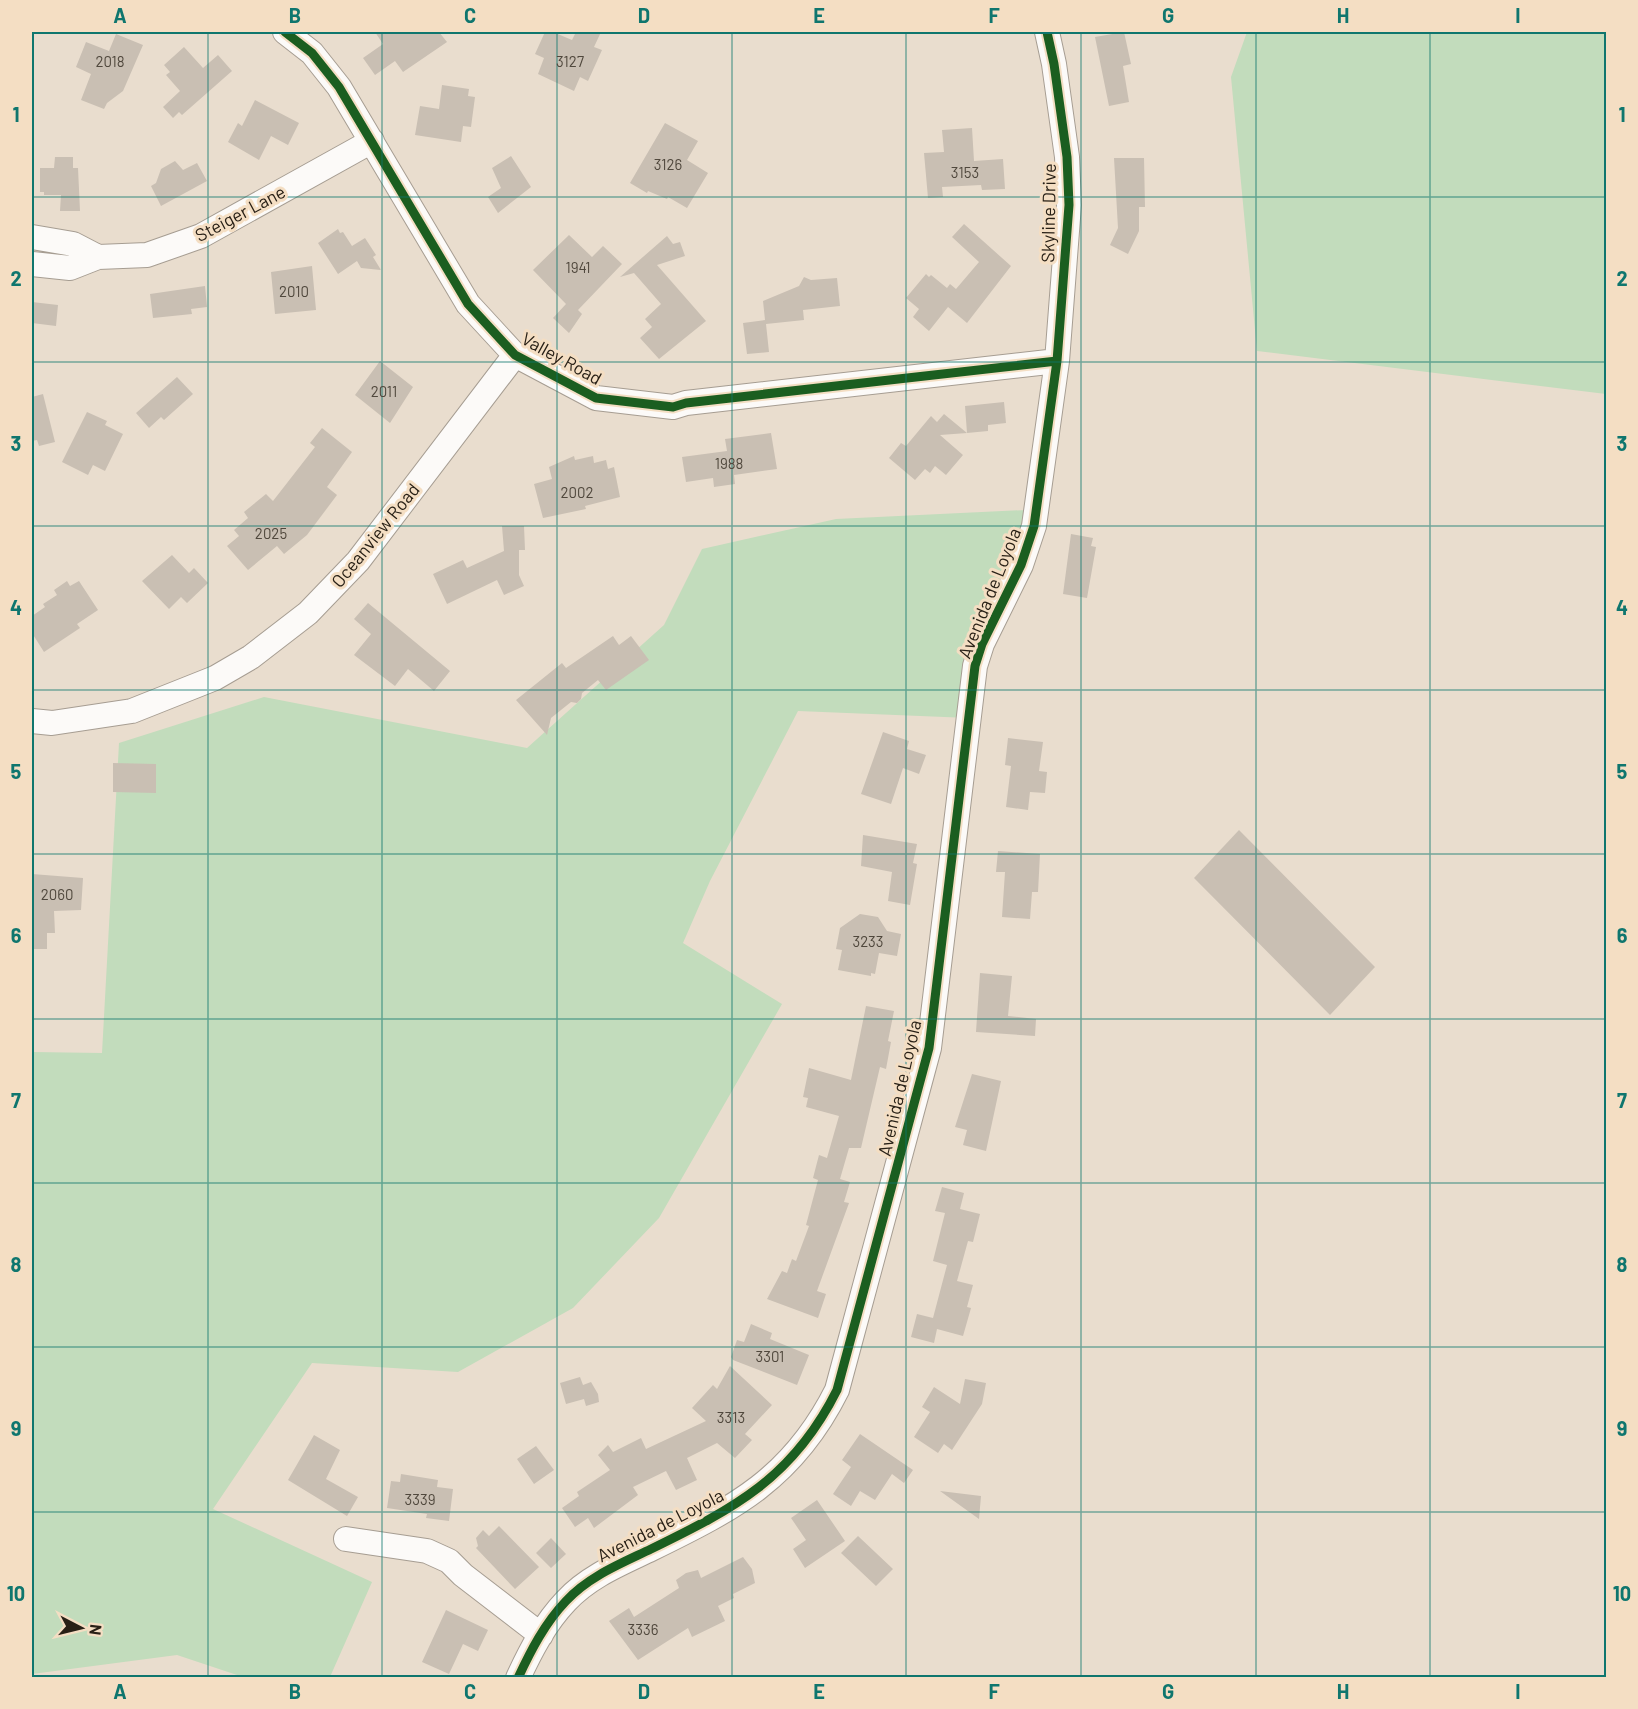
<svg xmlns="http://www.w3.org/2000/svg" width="1638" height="1709" viewBox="0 0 1638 1709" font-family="Barlow,sans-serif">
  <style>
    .green { fill: #c2dcbc }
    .building { fill: #c9bfb3 }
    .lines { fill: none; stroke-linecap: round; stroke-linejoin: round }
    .minor-casing { stroke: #a69d92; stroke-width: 26 }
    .minor { stroke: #fcfaf8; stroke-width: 24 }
    .cycleway-casing { stroke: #f4dec3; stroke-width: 13 }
    .cycleway { stroke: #1b5e20; stroke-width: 9 }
    .grid { fill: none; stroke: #0f766e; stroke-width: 1.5; stroke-opacity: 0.55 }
    .labels { text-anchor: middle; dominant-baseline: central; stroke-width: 6; stroke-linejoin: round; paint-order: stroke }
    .number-label { font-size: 15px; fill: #50483d }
    .street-label { font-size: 18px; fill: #282016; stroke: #f4dec3 }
    .neatline { fill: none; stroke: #0f766e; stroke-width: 2 }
    .grid-label { font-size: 20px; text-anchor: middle; font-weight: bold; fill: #0f766e }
  </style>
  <rect width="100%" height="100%" fill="#e9ddce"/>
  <path class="green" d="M1247 32H1606V394L1257 351 1231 77Z
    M1047 509 1019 571 969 718 798 711 710 881 683 943 782 1004 659 1218 573 1308 458 1372 312 1363 213 1509 372 1582 330 1677H243L177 1655 32 1674V1052L102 1053 119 743 264 697 527 748 664 625 702 549 836 519Z"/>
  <path class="building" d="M375 32H439L447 42 403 72 395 61 375 75 363 58 383 44Z
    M545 32H553L572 40 576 32H601L594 47 602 50 588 81 580 77 574 91 538 74 544 58 535 54Z
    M1124 32 1131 64 1123 66 1129 102 1109 106 1095 37Z
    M116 34 143 45 123 91 107 103 104 109 81 100 91 74 76 67 86 42 109 51Z
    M184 47 203 68 218 55 232 71 182 115 179 112 173 118 163 107 180 91 166 75 170 72 164 65Z
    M442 85 469 89 468 96 475 97 471 127 463 126 461 142 415 135 420 106 439 109Z
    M255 100 299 123 288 145 271 136 259 160 228 142 238 123 242 126Z
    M665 123 698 141 687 160 708 173 687 208 668 197 667 199 648 191 647 193 630 183Z
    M972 128 974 161 1003 159 1005 189 982 190 981 185 942 187 943 197 928 198 924 153 944 152 942 130Z
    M511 156 531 187 498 213 488 197 501 188 492 168Z
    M55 157H73V168H78L80 211H60L61 195H44V192H40V168H54Z
    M1114 158H1144L1145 207H1139V231L1128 254 1110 245 1118 228Z
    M175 161 183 170 197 163 207 181 161 206 151 186 156 183 161 169Z
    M964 224 1011 266 967 323 948 307 929 331 913 317 919 309 906 298 926 274 929 277 931 275 947 288 950 284 956 289 979 262 952 237Z
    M338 229 340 233 343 232 352 246 365 238 376 255 373 257 381 270 361 268 357 261 338 274 318 243Z
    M569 235 592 257 603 246 622 264 578 310 582 314 569 333 553 318 566 304 533 270Z
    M667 236 673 244 680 242 685 256 657 265 706 321 659 359 640 338 652 327 645 319 661 304 634 273 620 277Z
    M312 266 316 310 275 314 271 272Z
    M804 277 811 280 837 278 840 306 803 310 804 320 766 324 769 352 747 354 743 323 765 320 763 301 799 286Z
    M205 286 207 307 191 309 192 314 153 318 150 294Z
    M32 302 58 305 56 326 32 323Z
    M380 361 413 387 390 423 355 395Z
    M177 377 193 394 164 420 161 417 149 428 136 413Z
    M43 394 55 442 39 446 37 440 32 441V397Z
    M1004 402 1006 423 988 425V431L967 433 965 406Z
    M87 412 107 421 105 425 123 434 105 471 93 465 88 475 62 462Z
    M944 414 967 433 940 435 963 455 946 475 935 466 930 473 925 469 915 480 889 458 901 443 906 446 931 416 937 422Z
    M322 428 352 452 327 487 337 495 307 535 284 554 277 546 248 570 227 546 239 536 234 530 248 518 244 512 266 494 273 501 315 447 310 443Z
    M771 433 777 469 734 475 735 484 714 487 713 478 686 482 682 457 727 451 725 439Z
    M574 456 575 460 593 456 594 463 606 460 608 469 614 467 620 497 585 506 586 509 543 518 534 484 552 479 549 467Z
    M502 526H524L525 550H519V575L524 586 504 595 497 580 447 604 433 574 463 560 467 568 504 551Z
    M1071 534 1093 538 1091 546 1096 547 1087 598 1063 594Z
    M172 555 189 573 194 568 208 583 187 603 181 597 169 609 142 581Z
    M67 581 70 586 79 581 98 610 77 624 80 628 44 652 32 633V616L45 607 43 604 57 595 54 590Z
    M368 603 450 671 434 691 408 669 395 686 354 655 371 634 354 619Z
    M613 636 619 645 631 636 649 660 606 690 598 680 582 693 581 699 577 703 571 702 551 718 547 735 516 700 562 663 566 668Z
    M883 732 909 741 907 749 926 755 919 774 903 768 891 804 861 794Z
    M1008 738 1043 742 1039 771 1047 772 1045 793 1030 792 1028 810 1006 807 1011 766 1005 765Z
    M113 763 156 764V793L113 792Z
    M1239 830 1375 967 1330 1015 1194 878Z
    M863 835 917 844 913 863 917 864 910 905 888 901 892 872 861 866Z
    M998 851 1040 854 1038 892H1032L1030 919 1002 917 1005 872H996Z
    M32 874 83 878 81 910 54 911 55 933H47V949H32Z
    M860 914 878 917 887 931 901 934 897 956 879 953 875 974 871 973V976L838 970 842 950 836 949 840 928Z
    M980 973 1012 976 1008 1016 1036 1019 1035 1036 976 1032Z
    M866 1006 894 1011 888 1041 891 1042 886 1069 880 1067 861 1148H849L840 1179 850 1182 844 1202 849 1203 817 1291 826 1294 818 1318 767 1299 782 1271 787 1273 792 1259 796 1261 809 1226 806 1225 818 1180 813 1178 819 1155 827 1158 839 1116 806 1107 808 1098 803 1097 809 1068 851 1080Z
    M972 1074 1001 1081 986 1151 963 1145 967 1130 955 1127Z
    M942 1187 964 1193 960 1209 980 1214 973 1242 968 1241 957 1281 973 1285 967 1307 971 1308 963 1336 937 1329 934 1343 911 1337 917 1314 933 1318 947 1265 933 1261 945 1213 935 1211Z
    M751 1324 772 1333 770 1339 809 1355 797 1385 733 1360 731 1357 737 1340 744 1342Z
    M730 1366 772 1405 745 1434 752 1440 735 1458 717 1443 687 1458 697 1480 676 1490 666 1471 633 1487 638 1495 594 1528 588 1518 575 1527 562 1508 579 1496 577 1492 610 1470 598 1455 608 1445 613 1452 641 1438 646 1449 706 1421 692 1408 713 1385 717 1389Z
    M580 1377 583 1385 591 1382 598 1394 599 1402 586 1406 584 1399 566 1404 560 1383Z
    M965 1379 986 1383 982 1404 952 1450 944 1444 938 1453 914 1437 930 1412 922 1407 934 1387 960 1404Z
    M860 1434 913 1470 904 1483 892 1474 875 1500 860 1491 851 1506 833 1494 851 1467 842 1460Z
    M314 1435 340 1450 326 1479 358 1497 347 1516 288 1480Z
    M536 1446 554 1470 534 1484 517 1459Z
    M401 1474 438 1480 437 1487 453 1489 449 1521 426 1518 427 1514 387 1508 391 1481 400 1482Z
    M940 1491 981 1496 979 1519Z
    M817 1500 845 1541 805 1568 793 1549 806 1540 791 1518Z
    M499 1526 539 1567 515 1589 476 1548 478 1546 476 1538 483 1530 489 1536Z
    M858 1536 893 1569 876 1586 841 1553Z
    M551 1538 566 1554 551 1568 536 1553Z
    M743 1557 752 1569 755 1583 733 1594 734 1598 718 1606 725 1621 692 1637 688 1628 638 1660 609 1621 629 1608 634 1617 679 1588 676 1580 686 1573 698 1570 701 1578Z
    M446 1610 488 1630 478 1651 463 1644 449 1674 422 1662Z"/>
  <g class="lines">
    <defs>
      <path id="minor" d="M285 32 312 53 339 87 468 304 515 355 596 398 673 407 686 403 1057 361
        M32 237 73 244 98 257
        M32 264 70 268 98 257 147 255 201 236 372 141
        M32 721 52 723 132 711 215 678 251 657 308 613 358 561 515 355
        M346 1539 427 1551 449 1561 463 1575 541 1635
        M518 1678C531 1650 545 1623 566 1601 589 1576 622 1563 651 1549 735 1508 793 1478 837 1390L929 1048 975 666 982 644 1021 565 1034 526 1057 361 1069 205 1067 157 1054 64 1047 32"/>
    </defs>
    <use href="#minor" class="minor-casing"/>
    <use href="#minor" class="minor"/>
    <defs>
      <path id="cycleway" d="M285 32 312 53 339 87 468 304 515 355 596 398 673 407 686 403 1057 361
        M518 1678C531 1650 545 1623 566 1601 589 1576 622 1563 651 1549 735 1508 793 1478 837 1390L929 1048 975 666 982 644 1021 565 1034 526 1057 361 1069 205 1067 157 1054 64 1047 32"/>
    </defs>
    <use href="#cycleway" class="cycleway-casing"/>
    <use href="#cycleway" class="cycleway"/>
  </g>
  <path class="grid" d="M208 32V1678M382 32V1678M557 32V1678M732 32V1678M906 32V1678M1081 32V1678M1256 32V1678M1430 32V1678M32 197H1606M32 362H1606M32 526H1606M32 690H1606M32 854H1606M32 1019H1606M32 1183H1606M32 1347H1606M32 1512H1606"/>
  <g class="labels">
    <g class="number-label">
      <text x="110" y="61">2018</text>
      <text x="570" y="61">3127</text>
      <text x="668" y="164">3126</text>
      <text x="965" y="172">3153</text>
      <text x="578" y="267">1941</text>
      <text x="294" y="291">2010</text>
      <text x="384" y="391">2011</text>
      <text x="729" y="463">1988</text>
      <text x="577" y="492">2002</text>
      <text x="271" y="533">2025</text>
      <text x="57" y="894">2060</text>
      <text x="868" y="941">3233</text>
      <text x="770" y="1356">3301</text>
      <text x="731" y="1417">3313</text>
      <text x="420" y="1499">3339</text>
      <text x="643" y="1629">3336</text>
    </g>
    <g class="street-label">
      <text transform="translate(240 213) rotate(-28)">Steiger Lane</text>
      <text transform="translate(1048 213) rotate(-89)">Skyline Drive</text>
      <text transform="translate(562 358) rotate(29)">Valley Road</text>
      <text transform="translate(375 535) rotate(-51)">Oceanview Road</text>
      <text transform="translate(989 593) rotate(-68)">Avenida de Loyola</text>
      <text transform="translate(899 1088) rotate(-77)">Avenida de Loyola</text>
      <text transform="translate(660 1525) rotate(-27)">Avenida de Loyola</text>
    </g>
  </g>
  <rect width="1638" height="1709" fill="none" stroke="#f4dec3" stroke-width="66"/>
  <g transform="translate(81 1628) rotate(97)" stroke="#f4dec3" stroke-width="4.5" paint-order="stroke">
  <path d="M0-4.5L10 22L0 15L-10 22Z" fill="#282016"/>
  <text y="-9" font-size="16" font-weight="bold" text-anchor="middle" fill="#282016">N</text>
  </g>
  <rect x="33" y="33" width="1572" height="1643" class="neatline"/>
  <g class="grid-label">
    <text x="120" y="23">A</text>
    <text x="295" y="23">B</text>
    <text x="470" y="23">C</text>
    <text x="644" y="23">D</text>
    <text x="819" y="23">E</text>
    <text x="994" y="23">F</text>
    <text x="1168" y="23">G</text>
    <text x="1343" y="23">H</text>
    <text x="1518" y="23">I</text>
    <text x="16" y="122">1</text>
    <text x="1622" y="122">1</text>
    <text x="16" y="286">2</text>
    <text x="1622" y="286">2</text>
    <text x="16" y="451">3</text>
    <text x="1622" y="451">3</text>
    <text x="16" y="615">4</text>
    <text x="1622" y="615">4</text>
    <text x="16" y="779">5</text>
    <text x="1622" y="779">5</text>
    <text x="16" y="943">6</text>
    <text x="1622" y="943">6</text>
    <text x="16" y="1108">7</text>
    <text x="1622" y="1108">7</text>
    <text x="16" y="1272">8</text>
    <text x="1622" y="1272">8</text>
    <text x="16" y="1436">9</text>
    <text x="1622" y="1436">9</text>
    <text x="16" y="1601">10</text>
    <text x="1622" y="1601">10</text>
    <text x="120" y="1699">A</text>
    <text x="295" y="1699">B</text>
    <text x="470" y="1699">C</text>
    <text x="644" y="1699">D</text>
    <text x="819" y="1699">E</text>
    <text x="994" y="1699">F</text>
    <text x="1168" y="1699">G</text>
    <text x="1343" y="1699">H</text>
    <text x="1518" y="1699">I</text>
  </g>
</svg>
